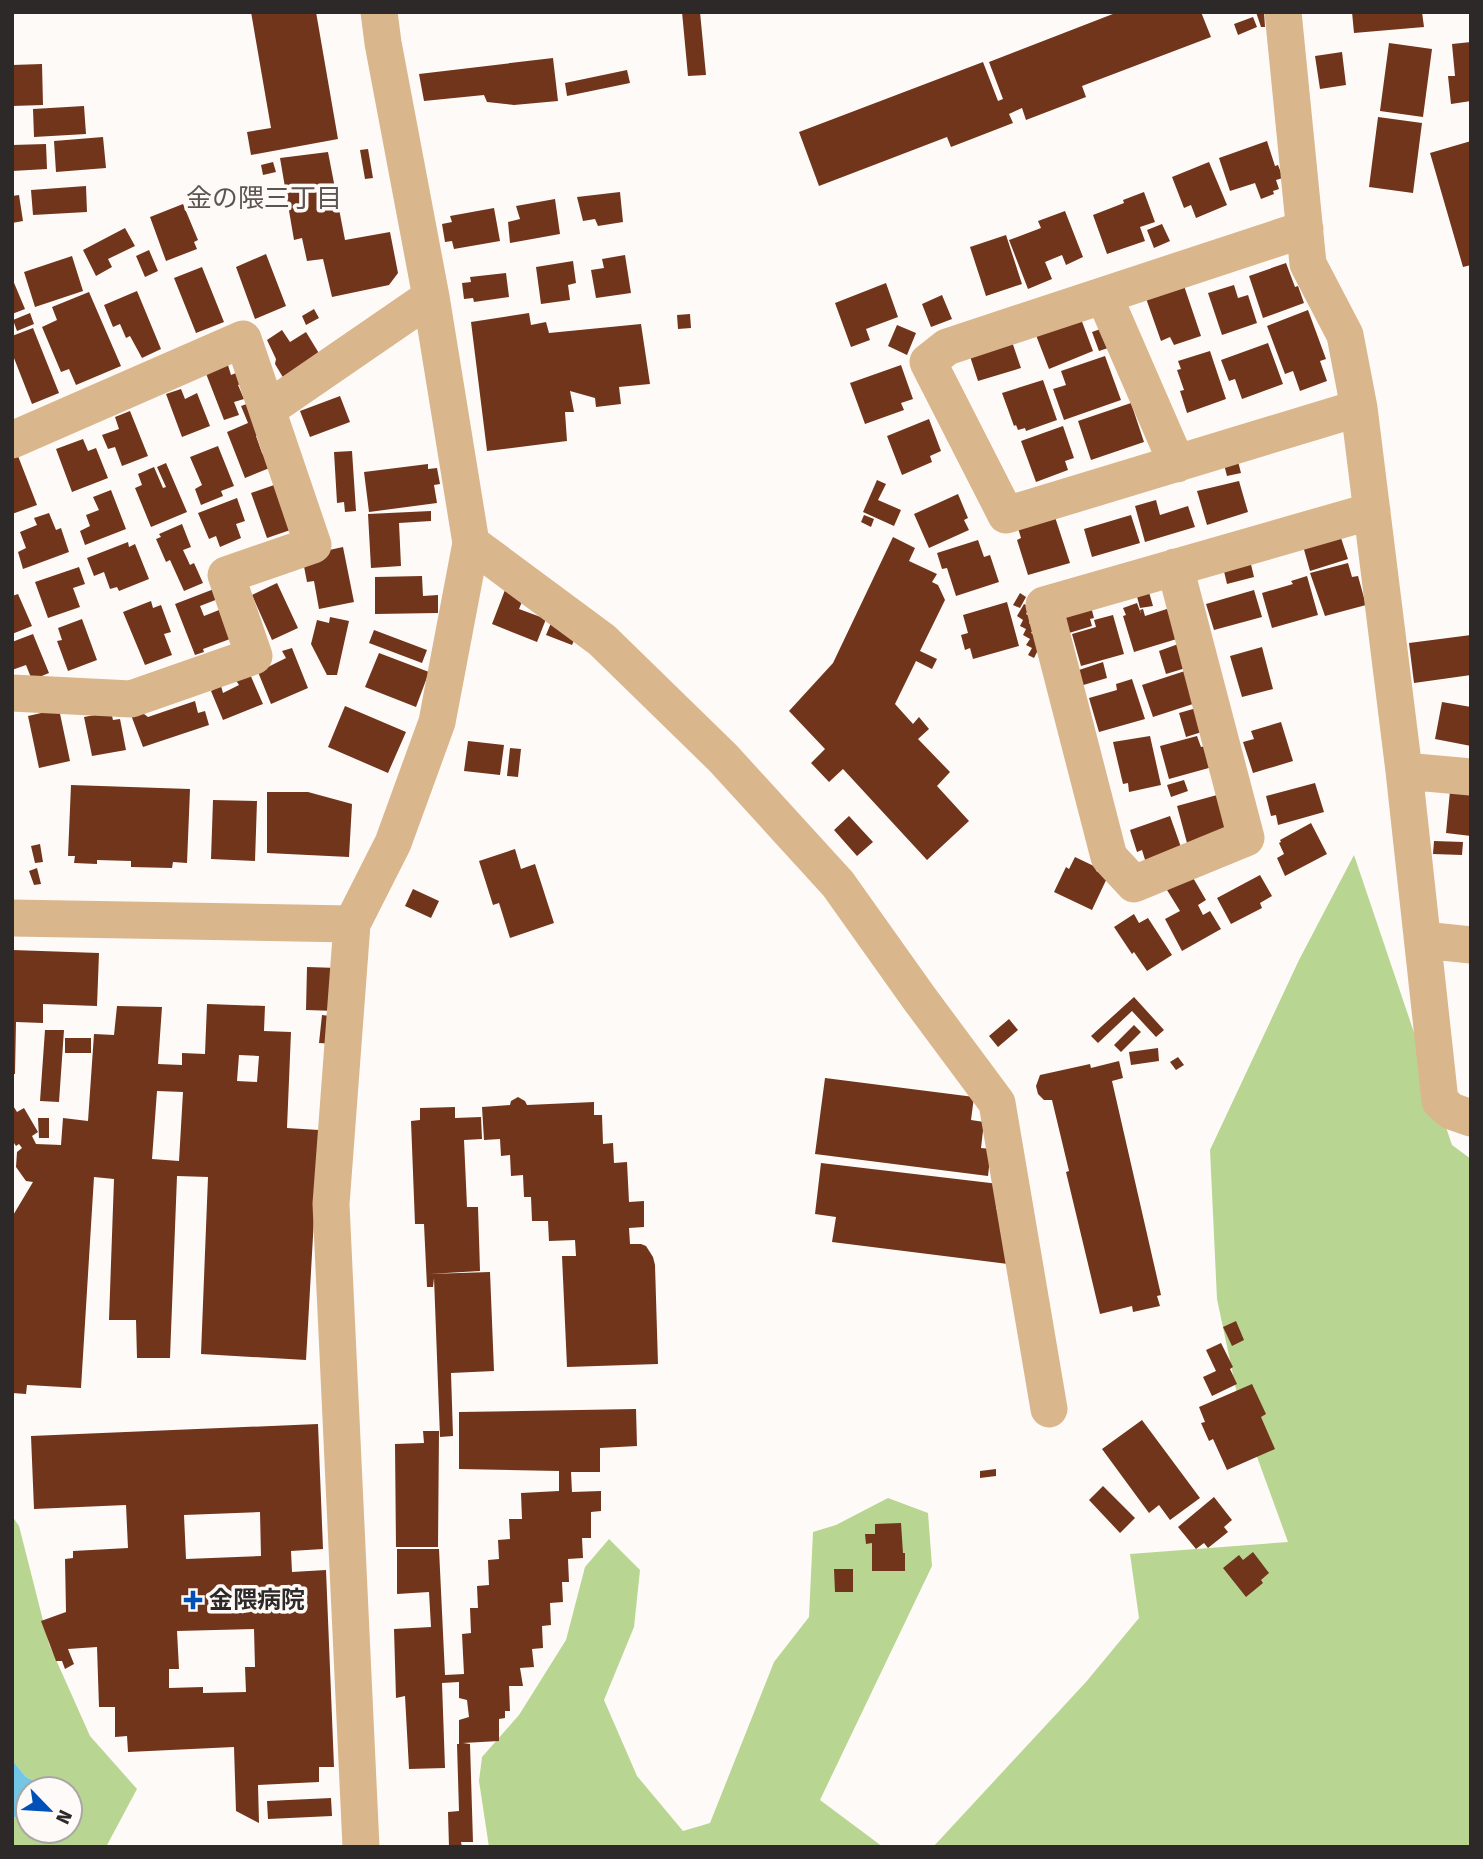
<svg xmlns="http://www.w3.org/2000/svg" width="1483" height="1859" viewBox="0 0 1483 1859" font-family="'Fira Sans','Noto Sans JP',sans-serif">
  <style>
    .forest { fill: #b9d592 }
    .water { fill: #71c7e5 }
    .building { fill: #71351c; fill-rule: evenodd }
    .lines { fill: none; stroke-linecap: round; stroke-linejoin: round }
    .minor { stroke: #dab68d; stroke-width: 37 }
    .poi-dot { fill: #0050b9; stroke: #fefaf8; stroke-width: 2.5 }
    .labels { text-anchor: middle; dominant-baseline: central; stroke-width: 7; stroke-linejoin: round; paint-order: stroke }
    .poi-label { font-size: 24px; font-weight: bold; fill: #2d2928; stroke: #fefaf8; text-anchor: start }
    .neighbourhood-label { font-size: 26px; fill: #5c5451; stroke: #fefaf8 }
  </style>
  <rect width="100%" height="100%" fill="#fefaf8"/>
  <path class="forest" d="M1354 855 1452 1145 1471 1159V1847H933L1086 1682 1139 1618 1130 1554 1288 1542 1241 1413 1217 1299 1210 1150 1299 960Z
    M888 1498 928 1513 932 1566 820 1800 883 1847H489L479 1781 482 1757 519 1715 566 1640 585 1567 609 1539 640 1570 634 1627 604 1700 637 1776 683 1831 710 1823 774 1662 809 1617 813 1532 836 1525Z
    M12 1516 19 1526 49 1644 90 1736 137 1789 106 1847H12V1817L28 1818V1831H70V1789H36V1782L26 1777 12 1760Z"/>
  <path class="water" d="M12 1760 26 1777 36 1782V1789H28V1818L12 1817Z"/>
  <path class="building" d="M251 12H316L338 139 251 155 247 132 271 128Z
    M682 12H700L706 75 688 76Z
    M1118 12H1201L1211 37 1082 86 1086 97 1026 120 1022 108 1009 114 1013 123 951 147 947 137 819 186 799 132 983 62 998 101 1003 99 989 62Z
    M1256 12H1264L1265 27H1261Z
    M1352 12H1422L1424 27 1354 33Z
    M1253 17 1257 27 1238 35 1234 24Z
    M1471 42V101L1451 104 1448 76H1455L1452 44Z
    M1389 43 1432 49 1423 117 1380 111Z
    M1342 52 1346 85 1320 89 1315 56Z
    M553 58 558 101 514 105 487 102 484 95 424 101 419 74Z
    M42 64 43 105 12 106V65Z
    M627 70 630 83 567 96 565 83Z
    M84 106 86 134 34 137 33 109Z
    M1378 117 1422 123 1413 193 1369 187Z
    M103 137 106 168 56 172 54 141Z
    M1267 141 1275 166 1278 165 1283 178 1276 180 1279 189 1273 191 1274 194 1261 199 1255 183 1230 191 1219 158Z
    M1471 141V265L1463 267 1430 153Z
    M46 144 47 169 12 171V145Z
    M368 149 373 178 365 179 360 150Z
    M328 152 345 240 390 232 398 273 389 285 332 297 323 259 307 261 302 238 294 240 280 158Z
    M273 162 276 172 263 175 261 165Z
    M1209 162 1227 205 1196 218 1191 205 1184 208 1172 177Z
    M86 186 87 212 33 215 31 190Z
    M620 192 623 222 598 226 595 219 583 221 577 197Z
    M1144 192 1155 222 1140 227 1145 241 1107 254 1093 215 1124 203 1123 200Z
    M19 195 23 221 12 223V196Z
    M555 199 560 234 510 243 508 222 520 219 516 206Z
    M183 204 198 240 194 242 197 249 166 261 150 217Z
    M494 208 500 241 454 249 452 241 445 242 442 224 452 222 450 216Z
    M1065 211 1083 257 1066 265 1062 255 1045 262 1052 279 1028 289 1009 240 1041 228 1038 221Z
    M1162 224 1170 241 1154 248 1147 230Z
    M125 228 135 246 108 259 112 267 96 276 83 250Z
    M1006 235 1022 284 986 296 970 247Z
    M149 250 158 271 145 277 136 256Z
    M266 254 286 306 255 319 236 267Z
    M625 255 631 293 596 298 591 270 604 268 602 259Z
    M72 256 83 291 35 307 24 272Z
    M573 261 576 283 568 285 570 300 541 304 536 267Z
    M1286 263 1295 287 1298 286 1304 303 1263 318 1249 276Z
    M202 267 224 322 196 333 174 278Z
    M506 273 509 297 474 302 473 298 464 299 462 283 471 282 470 277Z
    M1180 274 1201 336 1174 345 1170 337 1161 341 1142 287Z
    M12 278 25 309 12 314Z
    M886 283 898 317 866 329 870 340 851 347 835 303Z
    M1234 285 1238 298 1248 295 1257 323 1222 335 1208 293Z
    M137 291 161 349 142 358 130 336 126 338 120 324 113 327 104 305Z
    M89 292 121 366 76 385 69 369 61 372 42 327 57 320 52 307Z
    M942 295 952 319 931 327 922 304Z
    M314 309 319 318 306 325 302 316Z
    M1308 310 1326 359 1320 361 1327 381 1300 391 1293 371 1285 374 1267 326Z
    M30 313 34 324 17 331 13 320Z
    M529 313 531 325 546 322 549 333 641 324 650 384 619 387 621 404 596 407 595 398 570 391 574 412H565L567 441 487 451 471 322Z
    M690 314 691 328 678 329 677 315Z
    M1081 319 1093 351 1049 369 1034 330Z
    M897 325 916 333 907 355 888 346Z
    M1109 326 1117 345 1099 351 1092 332Z
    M33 328 59 393 32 404 12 353V336Z
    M282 330 290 342 306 332 320 355 287 384 275 364 276 359 267 340Z
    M1009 333 1021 368 978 381 967 347Z
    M1268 343 1283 384 1242 399 1235 379 1229 381 1221 360Z
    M1210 351 1226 399 1187 413 1180 391 1184 390 1177 370 1181 369 1178 361Z
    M1105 356 1121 400 1064 420 1053 389 1066 385 1061 371Z
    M227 362 231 375 241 371 245 382 238 385 244 399 234 402 239 415 224 420 205 371Z
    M901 365 913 399 901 403 904 410 865 424 850 383Z
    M1043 380 1057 420 1026 431 1025 428 1018 430 1016 425 1014 426 1002 393Z
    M181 389 185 399 197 393 210 426 182 437 166 394Z
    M340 396 350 422 310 437 300 411Z
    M258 400 270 430 256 436 262 453 272 467 245 478 227 432 248 423 241 406Z
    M1131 403 1144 442 1091 460 1078 421Z
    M130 411 148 456 122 466 115 447 108 449 102 435 119 429 115 417Z
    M929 419 941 451 930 456 932 462 902 475 887 436Z
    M1063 426 1074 458 1065 461 1068 470 1036 482 1021 441Z
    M83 439 88 451 96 448 108 478 72 492 56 449Z
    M218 446 234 486 221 491 223 496 201 505 195 489 202 485 190 457Z
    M1235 450 1241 473 1227 476 1221 453Z
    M352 451 356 511 345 512 344 502 337 503 334 452Z
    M18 456 37 505 12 514V458Z
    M166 463 187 512 151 527 135 488 142 485 138 474 154 467 163 488 166 487 157 467Z
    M428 464V469L437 468 440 484 434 485 437 503 369 512 364 472Z
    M877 480 886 484 878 500 901 510 894 526 863 512Z
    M1239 481 1248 512 1207 525 1197 491Z
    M277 484 299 527 267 538 251 493Z
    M111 490 126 529 85 545 80 531 90 526 86 515 99 510 93 497Z
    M958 494 968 518 964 520 969 530 929 548 914 514Z
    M237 498 245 521 236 524 241 538 220 547 216 536 209 539 198 513Z
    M1156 500 1160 515 1188 506 1195 527 1145 542 1135 506Z
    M431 511V521L399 523 401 566 371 568 368 514Z
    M49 513 56 530 61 528 69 552 23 569 18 552 26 548 20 532 37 525 34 518Z
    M864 515 874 519 871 527 861 522Z
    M1131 515 1140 543 1092 557 1084 529Z
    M1055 517 1070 563 1028 575 1017 540 1021 538 1018 528Z
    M182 524 191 547 183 550 190 565 194 563 203 583 184 591 170 560 166 562 156 539 161 537 159 534Z
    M1340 535 1348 559 1310 571 1303 546Z
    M893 537 915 548 909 561 937 574 932 582 938 585 945 600 920 651 937 659 932 669 916 661 895 704 913 724 919 717 929 729 918 739 950 772 937 786 969 821 927 860 843 769 829 782 811 763 825 749 789 711 833 663Z
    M978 540 984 557 990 555 999 582 956 596 947 568 942 569 937 553Z
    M128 542 129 547 135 544 149 579 119 591 117 587 110 589 104 572 94 576 87 558Z
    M343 547 354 602 319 609 314 581 307 582 302 556Z
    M1249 556 1254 577 1227 584 1222 563Z
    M1348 563 1352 577 1358 576 1366 605 1325 616 1310 573Z
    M79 567 85 584 73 588 80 607 48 618 35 582Z
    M422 576 423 596 438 595V613L375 614V577Z
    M1307 576 1318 615 1272 628 1262 593 1293 584 1291 581Z
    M1146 582 1153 606 1140 608 1134 585Z
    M277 583 298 628 272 640 252 595Z
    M214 589 218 599 200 606 204 616 219 610 230 639 203 649 204 652 195 655 175 604Z
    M505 590 524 597 519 609 546 619 537 642 492 624Z
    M1254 590 1262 617 1214 630 1206 604Z
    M1020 593 1026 597 1020 608 1013 605Z
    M18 594 32 626 12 634V596Z
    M151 601 153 608 161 605 171 632 164 634 172 655 145 665 123 612Z
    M1007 602 1019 646 973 659 970 648 965 650 961 635 968 633 963 615Z
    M1090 603 1094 618 1090 619 1092 626 1069 633 1062 612Z
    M1137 603 1141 614 1140 610 1143 609 1145 616 1170 608 1180 638 1134 652 1123 616 1126 615 1123 608Z
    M1024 604 1030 607 1026 614 1032 617 1029 623 1035 627 1031 633 1038 636 1035 643 1040 646 1034 658 1028 655 1032 648 1026 645 1030 639 1023 635 1026 629 1020 626 1023 620 1017 616Z
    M1113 615 1124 654 1081 666 1072 634 1096 627 1094 620Z
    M330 617 349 621 337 675H327L311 644 317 620 329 623Z
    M82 619 97 660 68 671 57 641 62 640 58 628Z
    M551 623 577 634 572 645 546 635Z
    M374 630 427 650 422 663 369 643Z
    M33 634 49 673 32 680 26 665 12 670V642Z
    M1471 635V675L1414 683 1409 643Z
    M1181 643 1189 667 1166 674 1159 651Z
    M1262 647 1273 689 1242 697 1230 656Z
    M292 648 308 688 271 704 258 672 286 658 282 651Z
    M379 653 429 672 416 707 365 687Z
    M1103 662 1107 678 1080 686 1076 671Z
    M1188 670 1199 702 1153 717 1142 685Z
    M249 672 263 704 223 720 211 691 221 686 223 693 239 685 235 679Z
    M1132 679 1145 719 1099 732 1089 698 1117 690 1116 684Z
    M195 701 198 713 205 711 209 725 143 747 131 715 140 711 148 717Z
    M1442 702 1471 707V746L1435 739Z
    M345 706 406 732 388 773 328 747Z
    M1200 707 1208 730 1186 737 1179 713Z
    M59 709 70 761 39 768 28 716Z
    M111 712 113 720 120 719 126 750 92 756 84 717Z
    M1281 722 1293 761 1253 773 1243 742 1254 739 1251 731Z
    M1150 736 1161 785 1129 792 1128 783 1123 784 1113 742Z
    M1197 736 1201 747 1210 745 1216 766 1169 779 1160 746Z
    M468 741 504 745 500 775 464 771Z
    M510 748 521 749 518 777 507 776Z
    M1184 780 1188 791 1171 797 1167 785Z
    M1315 783 1324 812 1278 825 1276 815 1271 816 1266 796Z
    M71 785 190 789 187 863 173 862 172 868 131 867V861L97 860V864L74 863 75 856H68Z
    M1450 791 1471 793V836L1446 833Z
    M267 792H308L352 804 349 857 267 853Z
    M1217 795 1228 832 1187 843 1177 806Z
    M213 800 257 801 255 861 211 859Z
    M849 816 873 842 857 856 834 830Z
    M1170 816 1182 850 1146 863 1142 850 1137 852 1130 830Z
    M1311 823 1327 854 1285 876 1277 858 1284 854 1279 843 1281 842 1280 840Z
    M1434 841 1463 842 1462 855 1433 854Z
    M40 844 43 862 35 863 31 846Z
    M515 849 521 869 535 864 554 923 510 938 499 903 493 905 479 861Z
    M1075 857 1098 868 1096 871 1108 876 1092 910 1054 892 1066 867 1069 869Z
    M37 868 41 884 34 885 29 871Z
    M1260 875 1272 896 1260 903 1262 908 1231 924 1217 898Z
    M1192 876 1206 900 1198 905 1203 915 1210 911 1221 929 1182 951 1165 919 1180 911 1167 890Z
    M413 889 439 901 431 918 405 906Z
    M1134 914 1139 923 1148 918 1172 955 1147 971 1134 952 1132 954 1114 927Z
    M12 950 99 953 97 1006 43 1004V1023L16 1022 15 1074H12Z
    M307 967 338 968 336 1011 306 1010Z
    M1134 997 1164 1030 1156 1037 1132 1011 1098 1043 1091 1036Z
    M207 1004 265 1006 264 1031 291 1032 287 1128 319 1130 306 1360 201 1354 208 1177 177 1176 170 1358H137L136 1320H109L114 1179 94 1177 81 1388 27 1385 26 1394 12 1393V1217L33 1182 26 1181 16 1167 17 1152 22 1148 19 1144 16 1146 12 1140V1104L17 1112 24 1108 38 1132 32 1136 36 1144 61 1145 63 1118 88 1121 94 1034 114 1035 117 1006 162 1007 158 1064 182 1065V1053L205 1054ZM239 1055 259 1056 257 1082 237 1081ZM157 1091 183 1092 179 1161 152 1159Z
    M322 1015 338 1017 335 1044 319 1043Z
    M1009 1019 1018 1030 998 1047 989 1036Z
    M1134 1025 1141 1032 1121 1052 1114 1045Z
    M45 1030H64L59 1102 40 1101Z
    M65 1038H91V1053H65Z
    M1158 1048 1159 1061 1131 1065 1129 1052Z
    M1178 1057 1184 1065 1176 1070 1170 1062Z
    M1119 1061 1123 1078 1112 1081 1161 1295 1157 1296 1160 1306 1133 1312 1132 1306 1100 1314 1066 1172 1069 1171 1052 1100H1044L1038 1094 1036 1086 1040 1075 1090 1064 1091 1068Z
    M825 1078 974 1097 971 1120 984 1122 981 1148 991 1149 988 1176 815 1154Z
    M518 1097 525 1101 527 1105 594 1102V1115H602L603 1144 613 1143 614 1163 627 1162 629 1202 644 1201V1227L629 1228 630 1244H641L646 1246 653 1257 655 1265 658 1364 567 1367 562 1256H576L575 1240 549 1241 548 1221H532L531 1197H524L523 1175 511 1176 510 1155 501 1156 500 1139 484 1140 482 1107 510 1105 511 1101Z
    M455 1107V1118L481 1117 482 1139 464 1140 467 1207H478L480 1271 429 1274 490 1272 494 1371 451 1373 453 1436 440 1437 434 1278 433 1287H427L424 1224H415L411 1121 420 1120V1108Z
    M38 1118H49V1138H39Z
    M821 1163 999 1184 996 1209 1005 1210 1008 1264 832 1242 836 1217 815 1214Z
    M1236 1321 1244 1340 1232 1346 1223 1327Z
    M1221 1343 1233 1367 1230 1369 1237 1384 1212 1396 1203 1377 1216 1371 1206 1350Z
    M1252 1384 1266 1414 1261 1417 1275 1449 1227 1470 1213 1439 1209 1441 1201 1423 1205 1422 1199 1407Z
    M636 1409 637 1446 600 1448V1472H571L572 1492 601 1491V1511L591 1512V1538H582L583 1558 568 1559 569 1582H562L563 1602 550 1603 551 1625 542 1626 543 1648 532 1649 534 1667 520 1668 523 1686H509L510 1711H505V1718L499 1719V1741L463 1743 470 1744 473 1842H461L462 1847H449L448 1812 459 1811 457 1744H459V1720L469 1717 467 1700 459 1698V1682L442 1683 445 1768 409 1769 405 1696 396 1698 394 1629 431 1627 429 1592 397 1594V1549H439L445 1675 464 1674 462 1634 471 1633 470 1608H478L477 1586 489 1585 488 1560 499 1559 498 1540 510 1539 509 1519H522L521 1493 559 1491V1471L459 1469V1412Z
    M1142 1420 1200 1498 1170 1520 1159 1505 1149 1513 1102 1449Z
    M318 1424 323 1549 291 1551 292 1572 326 1570 334 1767H319V1782L258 1785 259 1823 236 1811 234 1747 128 1752 127 1736 115 1737V1707H99L97 1647 68 1649 74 1664 65 1669 62 1661H56L41 1621 66 1612 65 1559 73 1558V1551L128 1548 126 1505 34 1509 31 1436ZM260 1512 261 1556 186 1559 184 1515ZM254 1629 255 1667H245L246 1692 203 1693V1687L169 1688V1669H179L177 1631Z
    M423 1431H439L438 1547H396L395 1444 424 1443Z
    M996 1469V1476L980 1478V1471Z
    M1103 1486 1135 1518 1120 1533 1089 1500Z
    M1214 1497 1232 1520 1224 1527 1228 1532 1208 1548 1204 1543 1196 1549 1178 1527Z
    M901 1523 903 1553H905V1571H872V1543L866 1544 865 1534H875V1524Z
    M1253 1552 1269 1573 1261 1580 1263 1583 1246 1597 1223 1568 1239 1555 1243 1560Z
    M834 1569H853V1592H835Z
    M331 1798 332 1816 268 1819 267 1801Z"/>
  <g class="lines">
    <path class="minor" d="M1283 12 1308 264 1345 335 1359 408 1404 771 1440 1101 1451 1111 1471 1118
      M1305 229 947 347 928 362 1006 515 1359 408
      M1104 296 1177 464
      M268 409 431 297
      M12 440 243 339 313 545 226 575 254 656 131 699 12 693
      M471 543 602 640 723 758 838 884 919 998 997 1103 1049 1409
      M1175 567 1246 838 1134 884 1109 857 1044 605 1372 511
      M1404 771 1471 777
      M12 918 352 924
      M1423 940 1471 945
      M361 1847 331 1204 352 924 393 843 437 722 471 543 431 297 383 43 379 12"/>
  </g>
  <path class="poi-dot" d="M189.5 1589.5h7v7h7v7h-7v7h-7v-7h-7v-7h7z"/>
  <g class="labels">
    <g class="poi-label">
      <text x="209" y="1600">金隈病院</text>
    </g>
    <g class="neighbourhood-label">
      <text x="264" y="198">金の隈三丁目</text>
    </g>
  </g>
  <rect width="1483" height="1859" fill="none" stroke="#2d2928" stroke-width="28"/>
  <g transform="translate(49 1810) rotate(115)"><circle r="33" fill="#fefaf8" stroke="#aaa6a5" stroke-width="2"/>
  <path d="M0-5L12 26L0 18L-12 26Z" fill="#0050b9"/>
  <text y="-10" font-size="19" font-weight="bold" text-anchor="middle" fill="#2d2928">N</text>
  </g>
</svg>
